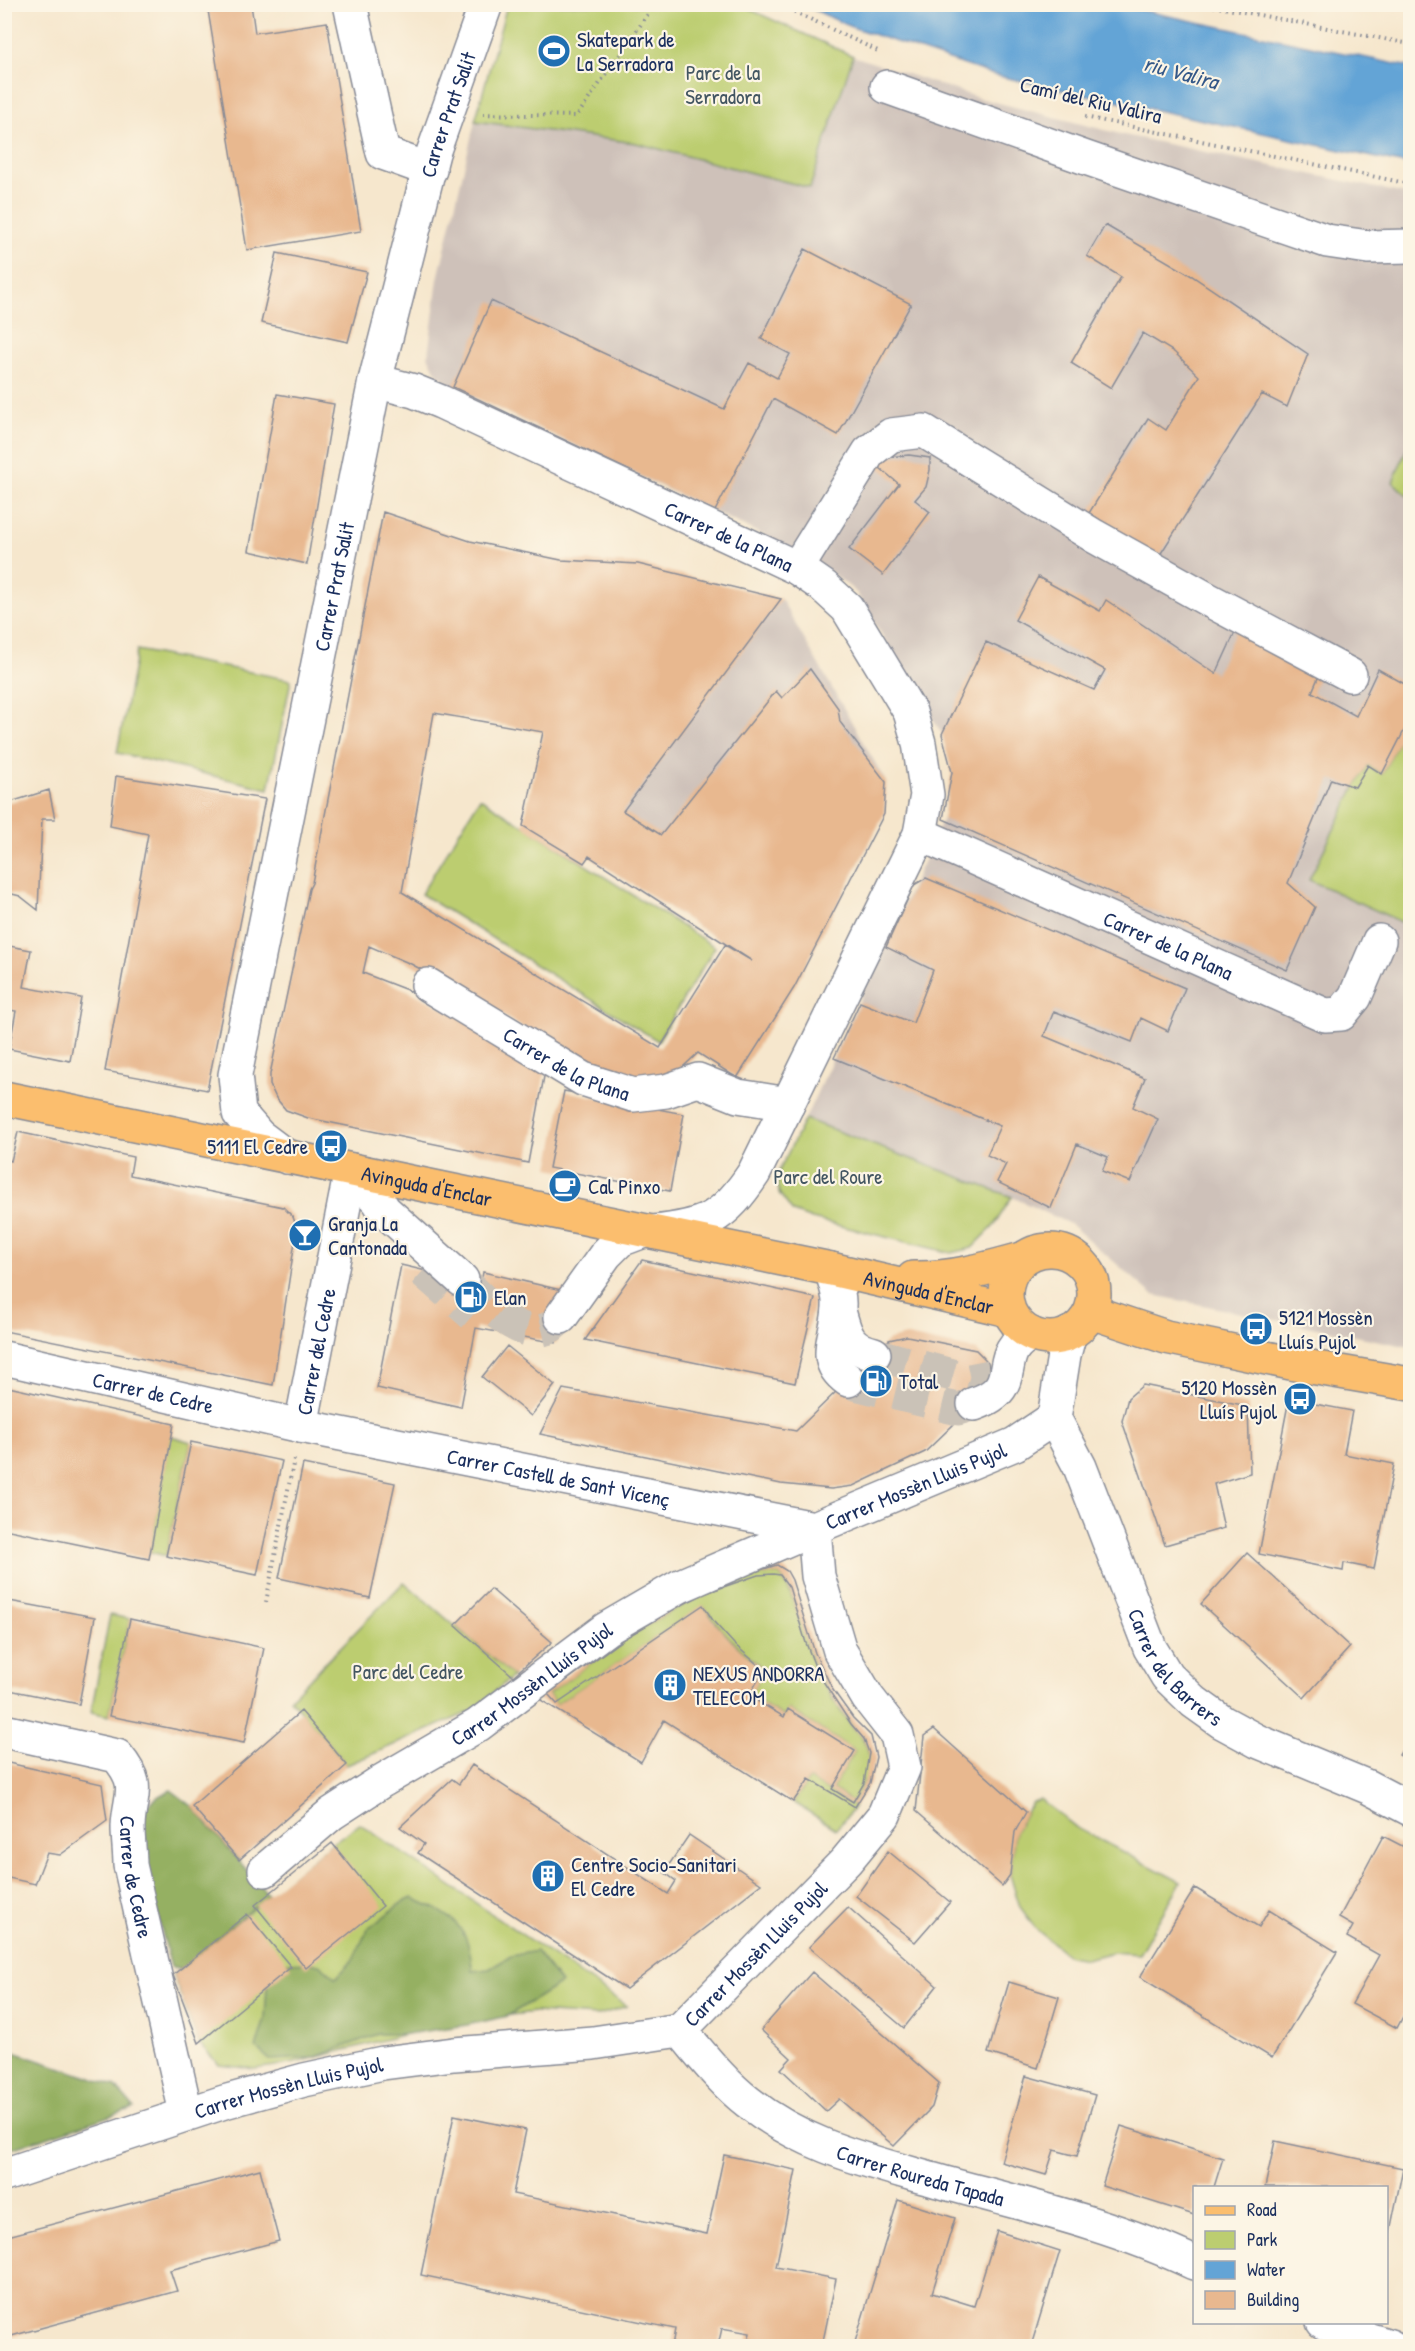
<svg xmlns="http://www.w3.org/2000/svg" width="1415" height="2351" viewBox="0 0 1415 2351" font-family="'Patrick Hand',sans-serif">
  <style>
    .industrial { fill: #cec1b9 }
    .green { fill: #bccd70; stroke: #6c7e67; stroke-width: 1.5 }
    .forest { fill: #95b062; stroke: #587060; stroke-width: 1.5 }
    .water { fill: #63a4d6; stroke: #3f6a9a; stroke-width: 1.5 }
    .building { fill: #e8b88f; fill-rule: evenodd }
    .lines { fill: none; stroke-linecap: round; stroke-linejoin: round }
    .minor-tunnel { stroke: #cac2b7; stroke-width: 33; stroke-dasharray: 33 16; stroke-linecap: butt }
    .minor-casing { stroke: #888b96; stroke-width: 36 }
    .major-casing { stroke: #888b96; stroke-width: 36 }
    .path { stroke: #888b96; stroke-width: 4; stroke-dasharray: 1.5 4.5; stroke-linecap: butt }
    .minor { stroke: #fff; stroke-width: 33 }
    .major { stroke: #fbbe6e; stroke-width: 33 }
    .labels { text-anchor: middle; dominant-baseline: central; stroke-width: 4.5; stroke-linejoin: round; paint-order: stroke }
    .poi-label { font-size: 21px; fill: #1b2f5e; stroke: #fcf5e5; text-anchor: start }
    .park-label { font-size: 21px; fill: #435662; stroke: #fcf5e5 }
    .street-label { font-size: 21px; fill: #1b2f5e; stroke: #fcf5e5 }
    .water-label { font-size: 22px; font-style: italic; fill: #345888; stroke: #fcf5e5 }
  </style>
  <rect width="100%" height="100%" fill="#fcf5e5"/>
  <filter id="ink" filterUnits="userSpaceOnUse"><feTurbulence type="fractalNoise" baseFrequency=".0167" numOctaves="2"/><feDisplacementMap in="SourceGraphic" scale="12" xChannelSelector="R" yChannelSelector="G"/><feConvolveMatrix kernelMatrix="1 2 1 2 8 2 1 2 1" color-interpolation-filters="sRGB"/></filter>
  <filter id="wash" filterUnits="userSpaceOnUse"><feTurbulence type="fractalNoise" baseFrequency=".008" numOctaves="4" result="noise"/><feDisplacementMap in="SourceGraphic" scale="24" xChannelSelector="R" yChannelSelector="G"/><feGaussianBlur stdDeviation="1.35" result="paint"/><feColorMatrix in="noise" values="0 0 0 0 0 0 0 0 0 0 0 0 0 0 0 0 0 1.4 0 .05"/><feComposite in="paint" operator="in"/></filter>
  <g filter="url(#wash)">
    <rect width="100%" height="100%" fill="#f6e7cd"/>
    <path class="industrial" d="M853 56 979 98 1124 135 1410 195V441L1394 482 1410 498V719L1382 774 1367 766 1309 880 1410 926V1347L1153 1295 1070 1224 1012 1197 805 1119 943 819 952 772 942 734 856 592 817 561 453 387 436 372 428 356 438 279 475 121 636 143 810 188Z
      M781 599 886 782 884 814 794 988 589 856Z"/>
    <path class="green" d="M507 5H740L853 56 810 188 636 143 475 121Z
      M1410 441V498L1393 482Z
      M137 650 291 680 269 789 117 753Z
      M1410 719V926L1309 880 1355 787 1368 765 1382 774Z
      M480 798 715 947 658 1041 421 894Z
      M805 1119 1012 1197 993 1227 972 1248 951 1253 812 1219 793 1212 779 1193 777 1175Z
      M171 1436 191 1442 166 1556 150 1552Z
      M773 1574 780 1575C798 1599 803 1644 818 1673 827 1691 838 1708 850 1724 857 1733 865 1739 868 1751 873 1769 862 1788 853 1802L832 1789 855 1751 788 1709 784 1717 749 1696 764 1669C740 1651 720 1630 703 1606L557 1704 548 1694C605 1652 661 1609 728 1586 743 1581 757 1575 773 1574Z
      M404 1582 513 1676 472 1711 347 1765 290 1699Z
      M110 1615 130 1619 109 1716 91 1712Z
      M809 1779 855 1807 836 1829 793 1802Z
      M1040 1799 1077 1828 1181 1882 1139 1954 1113 1952 1086 1959 1069 1956 1037 1930 1020 1907 1010 1875 1015 1832 1032 1802Z
      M360 1824 627 2006 596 2016 535 2012 452 2022 295 2063 255 2069 219 2065 199 2043 173 1975 332 1843Z"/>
    <path class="forest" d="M171 1790 192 1806 268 1895 182 1968 171 1967 138 1838 142 1810 159 1796Z
      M412 1898C450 1914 471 1925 472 1971L489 1969 511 1956 536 1951 561 1983 508 2016 467 2025 407 2034H378L313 2058 270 2060 256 2048 265 2018 267 1986 288 1962 319 1964 336 1978 352 1961 368 1929 400 1904Z
      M5 2049 115 2086 134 2108 5 2151Z"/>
    <path class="water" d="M804 5H1117L1410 67V165L994 75 849 26Z"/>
    <g id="blocks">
      <path class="building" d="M207 4H251L255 33 327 22 361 231 247 250Z
        M1105 225 1192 276 1308 354 1287 407 1262 394 1158 558 1089 513 1148 418 1166 430 1199 376 1174 352 1143 333 1111 388 1071 363 1121 277 1087 256Z
        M805 249 911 304 838 435 773 399 715 511 453 387 491 301 724 409 749 363 777 378 790 354 761 339Z
        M277 253 367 272 348 342 261 323Z
        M277 394 334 404 307 564 249 551Z
        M909 455 930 458V470L926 487 915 500 930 512 883 575 849 549 899 484 874 463 887 457Z
        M383 512 470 541 561 560 638 564 781 599 623 811 661 835 776 691 782 698 810 669 838 708 840 722 886 782 884 814 794 988 737 1078 698 1053 672 1077 650 1084 596 1072 464 992 411 964 369 946 363 973 407 990 455 1014 545 1071 528 1163 308 1118 286 1110 276 1098 270 1085V1074L309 889 312 883ZM434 713 543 732 523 826 584 863 589 856 752 961 725 945 660 1048 402 892Z
        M1038 577 1100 611 1106 600 1216 674 1237 628 1321 671 1312 692 1356 716 1378 669 1410 687V719L1382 774 1368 765 1355 787 1331 779 1288 883 1315 907 1287 970 943 819 952 772 942 734 986 642 1094 690 1105 670 1015 620Z
        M116 776 265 799 207 1090 105 1071 148 834 110 826Z
        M49 790 55 819H42L38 910 20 896 4 892V804Z
        M926 878 1185 988 1168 1031 1141 1018 1132 1042 1054 1011 1044 1036 1145 1078 1133 1107 1158 1119 1130 1182 1102 1171 1108 1157 1077 1144 1051 1208 997 1182 1006 1164 987 1155 1000 1126 834 1058 860 1002 913 1023 933 970 886 947 914 885Z
        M4 945 31 950 24 987 81 998 70 1061 9 1049 16 1011 4 1009Z
        M564 1091 684 1114 670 1191 549 1168Z
        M18 1132 133 1157 130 1175 283 1207 293 1217 297 1228 273 1385 4 1331V1159L11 1161Z
        M642 1260 815 1298 795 1383 585 1340Z
        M401 1265 481 1284 483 1272 566 1291 556 1343 476 1328 461 1407 377 1388Z
        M907 1336 976 1350 988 1362 990 1376 985 1394 925 1452 853 1486 831 1489 781 1484 540 1434 563 1389 796 1431 889 1340Z
        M507 1346 555 1385 531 1416 482 1377Z
        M1143 1385 1248 1406 1250 1473 1214 1484 1224 1528 1165 1545 1122 1421 1128 1398Z
        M4 1386 174 1424 149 1559 4 1529Z
        M1289 1399 1352 1411 1344 1454 1394 1464 1374 1569 1344 1563 1343 1571 1259 1554Z
        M191 1442 282 1461 257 1575 166 1556Z
        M303 1464 395 1483 370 1598 279 1578Z
        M1247 1553 1350 1647 1304 1698 1201 1604Z
        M777 1565 787 1571 792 1580 815 1653 833 1690 853 1718 871 1736 876 1757 870 1783 855 1807 809 1779 793 1802 664 1720 641 1762 536 1697 655 1614 744 1575ZM773 1574 780 1575 789 1587 806 1643 817 1672 851 1724 864 1739 869 1753 864 1783 853 1802 832 1789 855 1751 788 1709 784 1717 749 1696 764 1670 734 1644 714 1622 703 1605 557 1704 548 1694 625 1638 674 1609 703 1594 758 1575Z
        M491 1589 552 1642 513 1676 455 1625Z
        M4 1600 95 1617 79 1704 4 1689Z
        M130 1619 264 1648 244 1743 109 1716Z
        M301 1711 347 1765 239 1860 192 1806Z
        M934 1729 1026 1812 1015 1832 1010 1875 1002 1886 916 1811 924 1736Z
        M1410 1737V1762L1399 1755Z
        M4 1762 102 1784 107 1821 60 1855 47 1853 35 1884 4 1877Z
        M472 1765 668 1894 676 1881 664 1872 689 1835 761 1884 626 1989 418 1853 424 1844 400 1827 452 1779 459 1784Z
        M1383 1836 1410 1850V2003L1397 2028 1352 2004 1379 1955 1347 1937 1353 1926 1339 1918Z
        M332 1843 383 1906 306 1968 255 1905Z
        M888 1851 950 1902 915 1942 856 1896Z
        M1195 1888 1259 1927 1269 1910 1337 1952 1272 2058 1140 1977Z
        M848 1907 937 1986 904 2028 809 1947Z
        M247 1914 291 1967 199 2043 173 1975Z
        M812 1972 939 2083 932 2107 894 2146 839 2099 826 2111 781 2069 791 2058 761 2030Z
        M1009 1982 1059 1997 1038 2068 988 2053Z
        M1026 2076 1095 2095 1077 2156 1054 2150 1046 2175 1001 2162Z
        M454 2115 526 2130 513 2194 707 2234 724 2155 796 2170 776 2267 836 2279 822 2346 796 2343 795 2346H747L750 2333 722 2328 718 2346H672L675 2329 421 2275Z
        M1121 2126 1223 2158 1214 2187H1194V2215L1102 2186Z
        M1275 2141 1403 2168 1388 2241 1386 2187H1265Z
        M260 2169 279 2241 170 2270 177 2291 4 2338V2237Z
        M898 2200 955 2218 932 2293 974 2306 997 2231 1060 2251 1031 2346H871L855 2342Z"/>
    </g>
  </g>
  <g filter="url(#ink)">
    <use href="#blocks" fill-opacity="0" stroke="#888b96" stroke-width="1.5"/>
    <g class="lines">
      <path class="minor-tunnel" d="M423 1271 473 1315
        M462 1280C486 1301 530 1357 561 1317
        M874 1354 970 1380 990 1376
        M848 1380 855 1384 958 1409 974 1404"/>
      <defs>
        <g id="minor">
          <path d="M350 4 383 153 430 170"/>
          <path d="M887 87 1086 158 1327 241 1368 247 1410 246"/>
          <path id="s1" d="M375 381 414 391 441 402 797 568 823 586 847 608 910 712 919 743 927 795 920 834 754 1173C724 1218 706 1227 653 1232"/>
          <path d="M797 568 869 452 891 435 924 431 1094 536 1207 599 1350 675"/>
          <path id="s2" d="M920 834 1325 1015 1341 1014 1355 997 1379 941"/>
          <path id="s3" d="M428 985 583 1079 633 1095 666 1091 698 1080 738 1096 788 1104"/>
          <path id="s4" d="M287 1157 259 1136 239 1113 235 1075 375 381 433 153 486 4"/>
          <path d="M350 1173 378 1200 384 1210 462 1280"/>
          <path d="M831 1269C834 1280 840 1294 839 1306 839 1335 818 1359 848 1380"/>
          <path d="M839 1311C846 1336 848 1347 874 1354"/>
          <path d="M561 1317 606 1254 620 1240 644 1231"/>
          <path id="s5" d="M4 1358 301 1426 814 1528"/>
          <path d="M974 1404C1027 1387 989 1354 1031 1334"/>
          <path id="s6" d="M1054 1418 1080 1467 1150 1648 1167 1676 1194 1702 1222 1722 1257 1741 1368 1787 1410 1809"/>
          <path d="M1054 1418 1064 1355 1070 1333"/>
          <path id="s7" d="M301 1426 351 1170"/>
          <path id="s8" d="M4 1731 117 1756C143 1787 129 1794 128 1827 128 1840 130 1853 130 1865L186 2113"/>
          <path id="s9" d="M265 1870 331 1814 382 1781 478 1725 606 1629 680 1586 814 1528"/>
          <path id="s10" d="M680 2030C701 2054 722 2082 748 2102 803 2145 861 2159 927 2178 1017 2203 1110 2223 1194 2263"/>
          <path id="s11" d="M4 2175 224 2102 304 2080 383 2063 454 2054 593 2043 680 2030 846 1861 884 1815 904 1767 897 1735 868 1698 840 1651 818 1576 814 1528 1015 1444 1054 1418"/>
          <path d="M1323 2322 1344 2332 1390 2346"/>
        </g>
        <g id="major">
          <path id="s12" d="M4 1098 831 1269 1008 1310"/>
          <circle cx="1050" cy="1294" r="44"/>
          <path d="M913 1278C950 1279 986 1269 1022 1259"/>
          <path d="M1091 1312 1166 1337 1305 1366 1410 1384"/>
        </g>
      </defs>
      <use href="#minor" class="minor-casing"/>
      <use href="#major" class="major-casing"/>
      <path class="path" d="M778 4 878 51
        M1202 4 1410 44
        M483 114 577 116 655 4
        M1085 117 1410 184
        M266 1602 294 1459"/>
      <use href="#minor" class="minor"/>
      <use href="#major" class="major"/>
    </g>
  </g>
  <defs>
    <symbol id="stadium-disc" viewBox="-11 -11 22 22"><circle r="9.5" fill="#1f6fb2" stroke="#fcf5e5"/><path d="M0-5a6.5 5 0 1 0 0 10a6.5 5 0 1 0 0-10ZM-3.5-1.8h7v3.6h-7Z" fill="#fff"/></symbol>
    <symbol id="bus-disc" viewBox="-11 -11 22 22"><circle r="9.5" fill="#1f6fb2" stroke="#fcf5e5"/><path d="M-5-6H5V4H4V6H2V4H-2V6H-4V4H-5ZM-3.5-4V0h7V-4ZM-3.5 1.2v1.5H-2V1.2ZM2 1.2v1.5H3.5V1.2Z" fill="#fff"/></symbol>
    <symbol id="cafe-disc" viewBox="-11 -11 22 22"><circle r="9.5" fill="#1f6fb2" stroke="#fcf5e5"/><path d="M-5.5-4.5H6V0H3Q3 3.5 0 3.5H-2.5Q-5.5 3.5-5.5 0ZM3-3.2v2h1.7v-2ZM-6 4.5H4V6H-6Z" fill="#fff"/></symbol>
    <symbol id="bar-disc" viewBox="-11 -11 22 22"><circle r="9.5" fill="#1f6fb2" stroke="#fcf5e5"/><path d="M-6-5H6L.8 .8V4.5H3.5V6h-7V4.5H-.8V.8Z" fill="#fff"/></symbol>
    <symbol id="fuel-disc" viewBox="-11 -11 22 22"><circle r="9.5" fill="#1f6fb2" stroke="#fcf5e5"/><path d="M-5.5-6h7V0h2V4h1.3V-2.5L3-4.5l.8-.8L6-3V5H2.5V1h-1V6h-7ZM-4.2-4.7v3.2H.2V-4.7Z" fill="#fff"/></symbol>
    <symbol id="building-disc" viewBox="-11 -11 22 22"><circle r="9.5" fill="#1f6fb2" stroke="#fcf5e5"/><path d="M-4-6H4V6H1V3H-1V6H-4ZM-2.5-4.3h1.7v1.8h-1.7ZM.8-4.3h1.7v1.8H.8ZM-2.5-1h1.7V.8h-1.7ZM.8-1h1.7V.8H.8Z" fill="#fff"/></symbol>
  </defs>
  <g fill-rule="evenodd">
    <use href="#stadium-disc" x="535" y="32" width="38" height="38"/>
    <use href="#bus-disc" x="312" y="1127" width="38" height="38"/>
    <use href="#cafe-disc" x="546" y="1167" width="38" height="38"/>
    <use href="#bar-disc" x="286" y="1216" width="38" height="38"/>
    <use href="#fuel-disc" x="452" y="1278" width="38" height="38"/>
    <use href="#bus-disc" x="1237" y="1310" width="38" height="38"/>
    <use href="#fuel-disc" x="857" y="1362" width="38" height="38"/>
    <use href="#bus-disc" x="1281" y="1380" width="38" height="38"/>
    <use href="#building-disc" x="651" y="1666" width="38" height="38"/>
    <use href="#building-disc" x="529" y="1857" width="38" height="38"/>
  </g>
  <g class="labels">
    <g class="poi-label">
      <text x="577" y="39">Skatepark de<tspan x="577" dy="24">La Serradora</tspan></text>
      <text x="308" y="1146" text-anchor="end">5111 El Cedre</text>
      <text x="588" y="1186">Cal Pinxo</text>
      <text x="328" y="1223">Granja La<tspan x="328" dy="24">Cantonada</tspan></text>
      <text x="494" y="1297">Elan</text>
      <text x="1279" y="1317">5121 Mossèn<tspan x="1279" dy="24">Lluís Pujol</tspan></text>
      <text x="899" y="1381">Total</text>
      <text x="1277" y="1387" text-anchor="end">5120 Mossèn<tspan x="1277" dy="24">Lluís Pujol</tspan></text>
      <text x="693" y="1673">NEXUS ANDORRA<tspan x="693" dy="24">TELECOM</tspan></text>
      <text x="571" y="1864">Centre Socio-Sanitari<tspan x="571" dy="24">El Cedre</tspan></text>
    </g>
    <g class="park-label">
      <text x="723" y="72">Parc de la<tspan x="723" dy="24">Serradora</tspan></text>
      <text x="828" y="1176">Parc del Roure</text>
      <text x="408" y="1671">Parc del Cedre</text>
    </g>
    <g class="street-label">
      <text transform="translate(1091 100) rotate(13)">Camí del Riu Valira</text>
      <text stroke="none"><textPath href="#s4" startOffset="1088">Carrer Prat Salit</textPath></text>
      <text stroke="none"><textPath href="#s1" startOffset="387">Carrer de la Plana</textPath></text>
      <text stroke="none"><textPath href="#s4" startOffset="602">Carrer Prat Salit</textPath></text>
      <text stroke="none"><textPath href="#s2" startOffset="272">Carrer de la Plana</textPath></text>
      <text stroke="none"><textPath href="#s3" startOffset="160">Carrer de la Plana</textPath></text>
      <text stroke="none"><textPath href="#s12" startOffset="432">Avinguda d'Enclar</textPath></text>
      <text stroke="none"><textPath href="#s12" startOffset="945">Avinguda d'Enclar</textPath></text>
      <text stroke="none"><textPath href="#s7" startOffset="76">Carrer del Cedre</textPath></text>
      <text stroke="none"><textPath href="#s5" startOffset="153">Carrer de Cedre</textPath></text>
      <text stroke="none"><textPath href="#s5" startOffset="567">Carrer Castell de Sant Vicenç</textPath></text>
      <text stroke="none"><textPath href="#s11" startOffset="1414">Carrer Mossèn Lluis Pujol</textPath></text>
      <text stroke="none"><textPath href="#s6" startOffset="280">Carrer del Barrers</textPath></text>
      <text stroke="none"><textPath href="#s9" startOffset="326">Carrer Mossèn Lluís Pujol</textPath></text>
      <text stroke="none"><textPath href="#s8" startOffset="242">Carrer de Cedre</textPath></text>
      <text stroke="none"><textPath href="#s11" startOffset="802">Carrer Mossèn Lluis Pujol</textPath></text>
      <text stroke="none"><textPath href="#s11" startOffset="298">Carrer Mossèn Lluis Pujol</textPath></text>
      <text stroke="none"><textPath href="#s10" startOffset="288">Carrer Roureda Tapada</textPath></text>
    </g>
    <g class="water-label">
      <text transform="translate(1181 72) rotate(15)">riu Valira</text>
    </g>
  </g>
  <rect width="1415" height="2351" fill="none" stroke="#fcf5e5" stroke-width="24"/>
  <rect x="1193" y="2186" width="195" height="138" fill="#fcf5e5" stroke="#a2a6af" stroke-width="1.5"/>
  <rect x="1205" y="2206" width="30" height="9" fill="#fbbe6e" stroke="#a2a6af" stroke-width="1.5"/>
  <text x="1247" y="2216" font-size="18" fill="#1b2f5e">Road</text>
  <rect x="1205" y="2231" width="30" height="18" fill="#bccd70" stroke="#a2a6af" stroke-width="1.5"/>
  <text x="1247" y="2246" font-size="18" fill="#1b2f5e">Park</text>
  <rect x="1205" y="2261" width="30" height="18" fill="#63a4d6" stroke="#a2a6af" stroke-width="1.5"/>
  <text x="1247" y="2276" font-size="18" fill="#1b2f5e">Water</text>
  <rect x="1205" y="2291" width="30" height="18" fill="#e8b88f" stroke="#a2a6af" stroke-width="1.5"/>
  <text x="1247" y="2306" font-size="18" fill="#1b2f5e">Building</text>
</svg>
